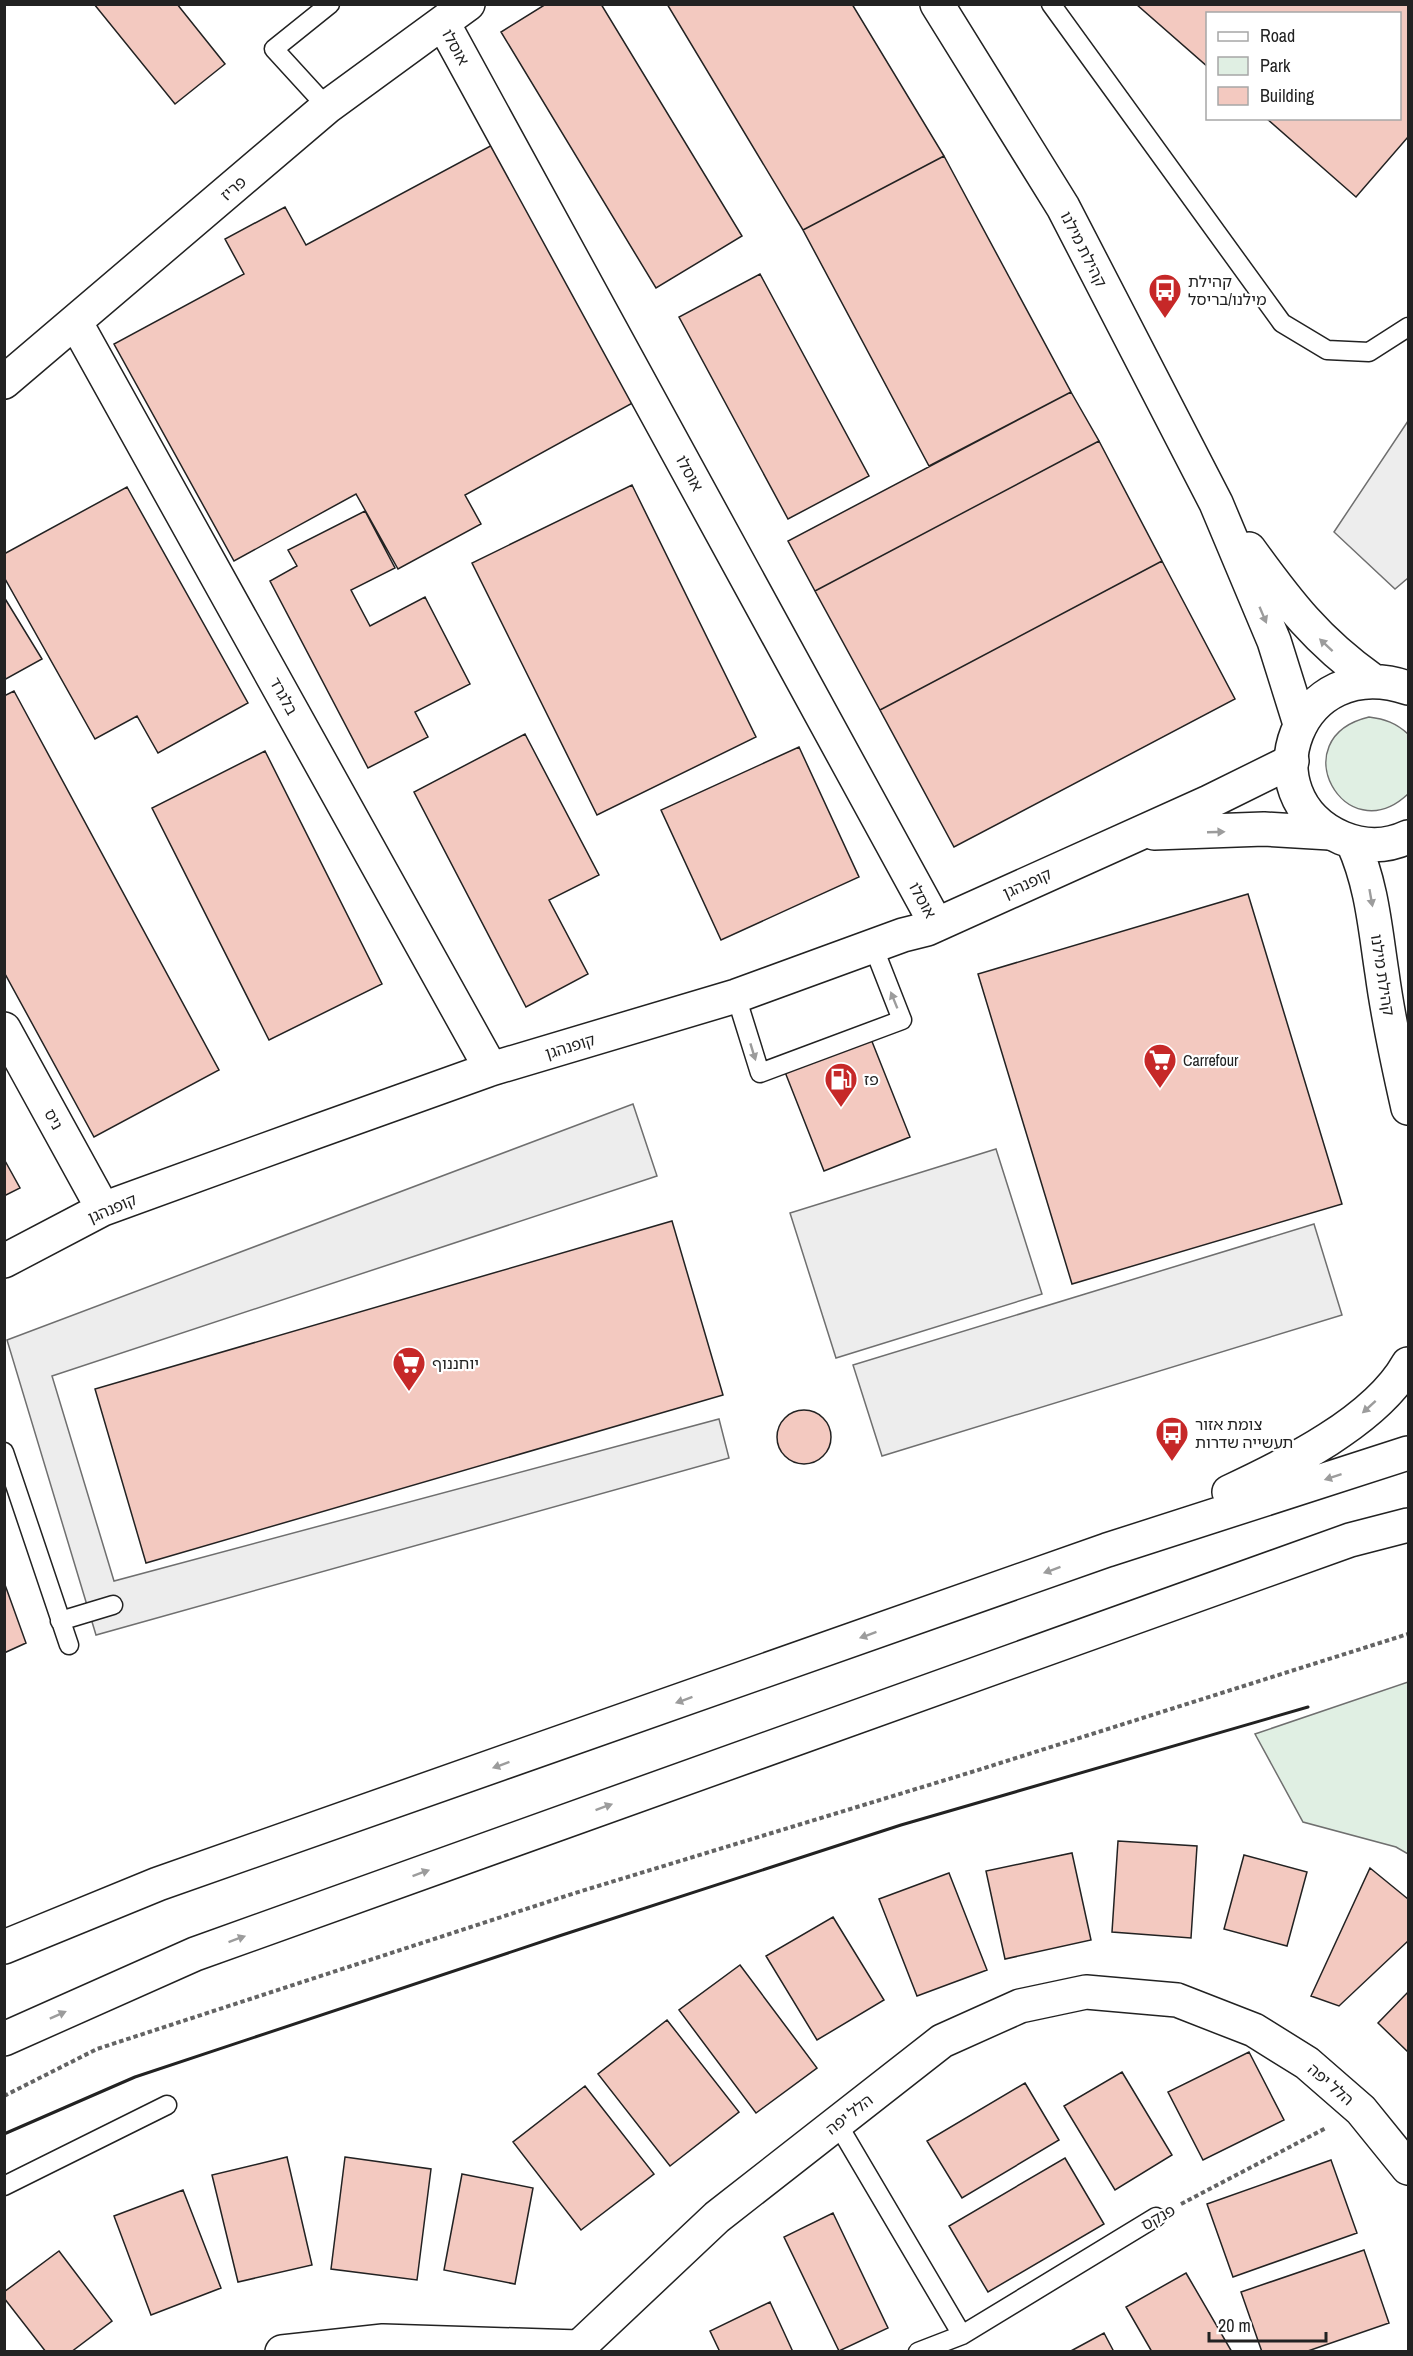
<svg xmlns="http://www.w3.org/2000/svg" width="1413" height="2356" viewBox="0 0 1413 2356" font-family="'Archivo Narrow','Noto Sans Hebrew',sans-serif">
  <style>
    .green { fill: #e0efe3; stroke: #6f6f6f; stroke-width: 1.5 }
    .parking { fill: #ededed; stroke: #6f6f6f; stroke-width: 1.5 }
    .building { fill: #f3c9c0; stroke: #222; stroke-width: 1.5 }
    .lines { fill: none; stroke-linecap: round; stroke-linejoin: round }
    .service-casing { stroke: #222; stroke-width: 21 }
    .minor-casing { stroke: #222; stroke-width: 36 }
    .tertiary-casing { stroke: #222; stroke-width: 36 }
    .primary-casing { stroke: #222; stroke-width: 36 }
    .path { stroke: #646464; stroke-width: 4; stroke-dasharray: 4.5 3; stroke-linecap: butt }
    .service { stroke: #fff; stroke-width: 18 }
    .minor { stroke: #fff; stroke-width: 33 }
    .tertiary { stroke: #fff; stroke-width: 33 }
    .primary { stroke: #fff; stroke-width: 33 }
    .wall { stroke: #222; stroke-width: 3 }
    .oneway { fill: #9c9c9c }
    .labels { text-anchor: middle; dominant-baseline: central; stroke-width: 4.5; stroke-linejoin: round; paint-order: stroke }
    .street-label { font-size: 16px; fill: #222; stroke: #fff }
    .poi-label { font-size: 16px; fill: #222; stroke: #fff; text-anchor: start }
  </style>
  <rect width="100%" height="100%" fill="#fff"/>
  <path class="green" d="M1369 717C1385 719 1396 723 1408 734V794C1345 853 1281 738 1369 717Z
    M1408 1682V1854L1396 1847 1303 1822 1255 1734Z"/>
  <path class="parking" d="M1408 421V578L1395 589 1334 532Z
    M633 1104 657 1176 52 1376 114 1581 719 1419 729 1458 96 1635 7 1340Z
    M996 1149 1042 1294 836 1358 790 1213Z
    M1314 1224 1342 1315 882 1456 853 1365Z"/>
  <path class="building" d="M94 4H177L225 64 175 104Z
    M546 4H601L742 236 656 288 501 32Z
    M667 4H852L944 156 803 230Z
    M1136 4H1408V137L1356 197 1266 118H1400V14H1208V67Z
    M496 143 638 400 465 495 481 524 398 569 356 494 234 561 114 344 244 274 225 239 285 207 306 245Z
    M944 156 1071 392 929 466 803 230Z
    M760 274 869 476 788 519 679 317Z
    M1071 392 1099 441 815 591 788 541Z
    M1099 441 1162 561 880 710 815 591Z
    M632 485 756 737 597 815 472 563Z
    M127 487 248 703 158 753 137 716 95 739 4 577V554Z
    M365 511 395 568 351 590 370 626 425 597 470 684 415 712 428 737 368 768 270 581 297 566 288 550Z
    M1162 561 1235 699 954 847 880 710Z
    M4 597 42 659 4 680Z
    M14 691 219 1070 94 1137 4 972V696Z
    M525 734 599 875 549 900 588 974 526 1007 414 792Z
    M799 747 859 877 721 940 661 810Z
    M265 751 382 984 269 1040 152 808Z
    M1248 894 1342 1204 1072 1284 978 974Z
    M871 1039 910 1137 824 1171 785 1072Z
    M4 1159 20 1188 4 1196Z
    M672 1221 723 1395 146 1563 95 1389Z
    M777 1437a27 27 0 1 1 54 0a27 27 0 1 1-54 0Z
    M4 1582 26 1643 4 1653Z
    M1118 1841 1197 1846 1191 1938 1112 1932Z
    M1072 1853 1091 1940 1005 1959 986 1871Z
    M1244 1855 1307 1872 1287 1946 1224 1929Z
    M1370 1868 1408 1899V1941L1339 2006 1311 1996Z
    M949 1873 987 1970 917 1996 879 1899Z
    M833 1917 884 2000 817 2040 766 1956Z
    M740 1965 817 2068 756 2113 679 2010Z
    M1408 1992V2052L1378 2023Z
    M667 2020 739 2112 670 2166 598 2074Z
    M1249 2052 1284 2120 1203 2160 1168 2092Z
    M1122 2072 1172 2155 1115 2190 1064 2106Z
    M1025 2083 1059 2140 962 2198 927 2141Z
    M585 2086 654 2174 581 2230 513 2142Z
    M287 2157 312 2265 238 2282 212 2175Z
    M345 2157 431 2169 417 2280 331 2269Z
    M1065 2158 1104 2224 988 2292 949 2226Z
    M1331 2160 1357 2233 1233 2277 1207 2204Z
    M462 2174 533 2188 515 2284 444 2270Z
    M183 2190 221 2288 151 2315 114 2216Z
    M833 2213 888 2328 839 2351 784 2237Z
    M1364 2250 1389 2323 1305 2352H1262L1241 2292Z
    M59 2251 112 2321 71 2352H46L4 2298V2292Z
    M1186 2273 1232 2352H1152L1126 2307Z
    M770 2302 793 2352H720L710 2331Z
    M1104 2333 1114 2352H1069Z"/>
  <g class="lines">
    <defs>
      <path id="service" d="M1051 4 1282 323 1327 350 1369 352 1408 327
        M327 107 274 49 330 4
        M736 996 760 1073 902 1020 873 946
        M4 1452 69 1645
        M60 1621 113 1605
        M837 2123 962 2335
        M4 2186 167 2105
        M918 2352 962 2335 1156 2217"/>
      <path id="minor" d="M443 23 936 924
        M76 323 491 1069
        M4 382 327 107 468 4
        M1154 833 1264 829 1330 833
        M4 1029 103 1209
        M4 1261 103 1209 315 1132 491 1069 736 996 903 935 927 929 1209 802 1292 761
        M282 2352 383 2341 579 2347 717 2217 942 2041 1020 2006 1086 1992 1177 2000 1254 2030 1307 2063 1361 2110 1408 2168"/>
      <path id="tertiary" d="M937 4 1063 207 1216 503 1274 641 1300 724
        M1249 549C1288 603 1317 641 1372 680
        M1408 688C1297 650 1245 796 1342 838 1364 847 1387 847 1408 837
        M1353 843C1372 885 1375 928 1382 973 1388 1018 1398 1064 1408 1108"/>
      <path id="primary" d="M1229 1492C1287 1465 1376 1421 1408 1364
        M4 1947 158 1884 1107 1550 1408 1453
        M4 2039 195 1954 1350 1540 1408 1525"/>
    </defs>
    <use href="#service" class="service-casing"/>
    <use href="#minor" class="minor-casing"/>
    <use href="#tertiary" class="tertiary-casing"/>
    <use href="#primary" class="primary-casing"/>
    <path class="path" d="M4 2096 97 2049 575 1893 975 1771 1408 1634
      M1181 2204 1326 2128"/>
    <use href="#service" class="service"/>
    <use href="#minor" class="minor"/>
    <use href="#tertiary" class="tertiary"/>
    <use href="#primary" class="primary"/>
    <path class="wall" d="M4 2134 135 2077 559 1936 901 1825 1308 1707"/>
  </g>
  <defs><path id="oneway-solid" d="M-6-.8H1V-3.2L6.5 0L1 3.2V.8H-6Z" transform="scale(1.5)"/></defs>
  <g class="oneway">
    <use href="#oneway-solid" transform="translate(1263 615) rotate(67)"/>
    <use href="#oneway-solid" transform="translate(1326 645) rotate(-137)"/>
    <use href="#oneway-solid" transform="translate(1216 832) rotate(-2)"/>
    <use href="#oneway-solid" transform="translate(1371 898) rotate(80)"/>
    <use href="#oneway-solid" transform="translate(894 1000) rotate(-112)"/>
    <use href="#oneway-solid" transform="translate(753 1052) rotate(73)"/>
    <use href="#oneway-solid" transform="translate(1369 1407) rotate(138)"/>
    <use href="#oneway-solid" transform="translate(1333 1477) rotate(162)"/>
    <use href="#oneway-solid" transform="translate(1052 1570) rotate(160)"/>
    <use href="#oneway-solid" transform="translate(868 1635) rotate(160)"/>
    <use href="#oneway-solid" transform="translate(684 1700) rotate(160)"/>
    <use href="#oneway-solid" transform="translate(501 1765) rotate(160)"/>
    <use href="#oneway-solid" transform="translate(604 1807) rotate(-20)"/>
    <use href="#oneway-solid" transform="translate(421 1873) rotate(-20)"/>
    <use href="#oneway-solid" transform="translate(237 1939) rotate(-20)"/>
    <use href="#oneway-solid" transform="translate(58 2015) rotate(-24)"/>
  </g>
  <defs>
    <symbol id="bus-pin" viewBox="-11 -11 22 30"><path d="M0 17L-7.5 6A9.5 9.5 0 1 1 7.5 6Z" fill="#c62828" stroke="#fff"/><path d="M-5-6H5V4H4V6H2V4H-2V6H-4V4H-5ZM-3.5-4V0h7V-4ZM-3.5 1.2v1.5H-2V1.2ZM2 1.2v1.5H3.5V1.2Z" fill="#fff"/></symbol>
    <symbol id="supermarket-pin" viewBox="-11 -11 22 30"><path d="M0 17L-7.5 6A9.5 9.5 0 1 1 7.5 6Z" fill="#c62828" stroke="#fff"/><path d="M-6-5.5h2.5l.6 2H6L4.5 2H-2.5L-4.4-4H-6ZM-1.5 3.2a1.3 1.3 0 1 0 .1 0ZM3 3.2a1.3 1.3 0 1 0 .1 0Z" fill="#fff"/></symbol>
    <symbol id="fuel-pin" viewBox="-11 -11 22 30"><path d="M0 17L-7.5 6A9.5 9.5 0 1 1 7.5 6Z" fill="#c62828" stroke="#fff"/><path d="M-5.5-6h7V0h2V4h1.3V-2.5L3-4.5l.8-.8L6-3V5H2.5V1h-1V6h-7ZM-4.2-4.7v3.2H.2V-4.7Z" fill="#fff"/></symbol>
  </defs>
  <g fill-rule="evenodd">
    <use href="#bus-pin" x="1146" y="271" width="38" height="52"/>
    <use href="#supermarket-pin" x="1141" y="1041" width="38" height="52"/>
    <use href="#fuel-pin" x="822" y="1060" width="38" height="52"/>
    <use href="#supermarket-pin" x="390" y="1344" width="38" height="52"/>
    <use href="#bus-pin" x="1153" y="1414" width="38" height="52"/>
  </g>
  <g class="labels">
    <g class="street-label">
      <text transform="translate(456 47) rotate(61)">אוסלו</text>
      <text transform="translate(233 188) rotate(-41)">פריז</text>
      <text transform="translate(1084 249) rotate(63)">קהילת מילנו</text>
      <text transform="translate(690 473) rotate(61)">אוסלו</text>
      <text transform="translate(284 696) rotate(61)">בלגרד</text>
      <text transform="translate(1027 883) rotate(-24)">קופנהגן</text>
      <text transform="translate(923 900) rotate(61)">אוסלו</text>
      <text transform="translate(1383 975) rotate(81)">קהילת מילנו</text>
      <text transform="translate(570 1046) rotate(-17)">קופנהגן</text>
      <text transform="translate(54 1119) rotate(61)">ניס</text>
      <text transform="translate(112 1208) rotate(-23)">קופנהגן</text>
      <text transform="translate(1331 2084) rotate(41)">הלל יפה</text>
      <text transform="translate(849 2114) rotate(-38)">הלל יפה</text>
      <text transform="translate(1158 2217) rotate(-29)">פנקס</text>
    </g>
    <g class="poi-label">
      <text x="1188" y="281">קהילת<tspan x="1188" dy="18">מילנו/בריסל</tspan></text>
      <text x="1183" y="1060">Carrefour</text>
      <text x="864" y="1079">פז</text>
      <text x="432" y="1363">יוחננוף</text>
      <text x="1195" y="1424">צומת אזור<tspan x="1195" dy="18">תעשייה שדרות</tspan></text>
    </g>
  </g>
  <rect width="1413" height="2356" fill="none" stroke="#222222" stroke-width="12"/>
  <rect x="1206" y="12" width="195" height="108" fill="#ffffff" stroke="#a7a7a7" stroke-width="1.5"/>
  <rect x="1218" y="32" width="30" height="9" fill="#ffffff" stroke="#a7a7a7" stroke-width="1.5"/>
  <text x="1260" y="42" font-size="18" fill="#222222">Road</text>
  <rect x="1218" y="57" width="30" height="18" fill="#e0efe3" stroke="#a7a7a7" stroke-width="1.5"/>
  <text x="1260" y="72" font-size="18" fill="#222222">Park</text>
  <rect x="1218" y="87" width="30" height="18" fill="#f3c9c0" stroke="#a7a7a7" stroke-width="1.5"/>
  <text x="1260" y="102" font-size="18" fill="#222222">Building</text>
  <path d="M1209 2332v9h117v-9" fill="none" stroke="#222222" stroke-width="3"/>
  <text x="1218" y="2332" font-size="18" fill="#222222" stroke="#ffffff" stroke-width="4.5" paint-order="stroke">20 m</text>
</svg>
